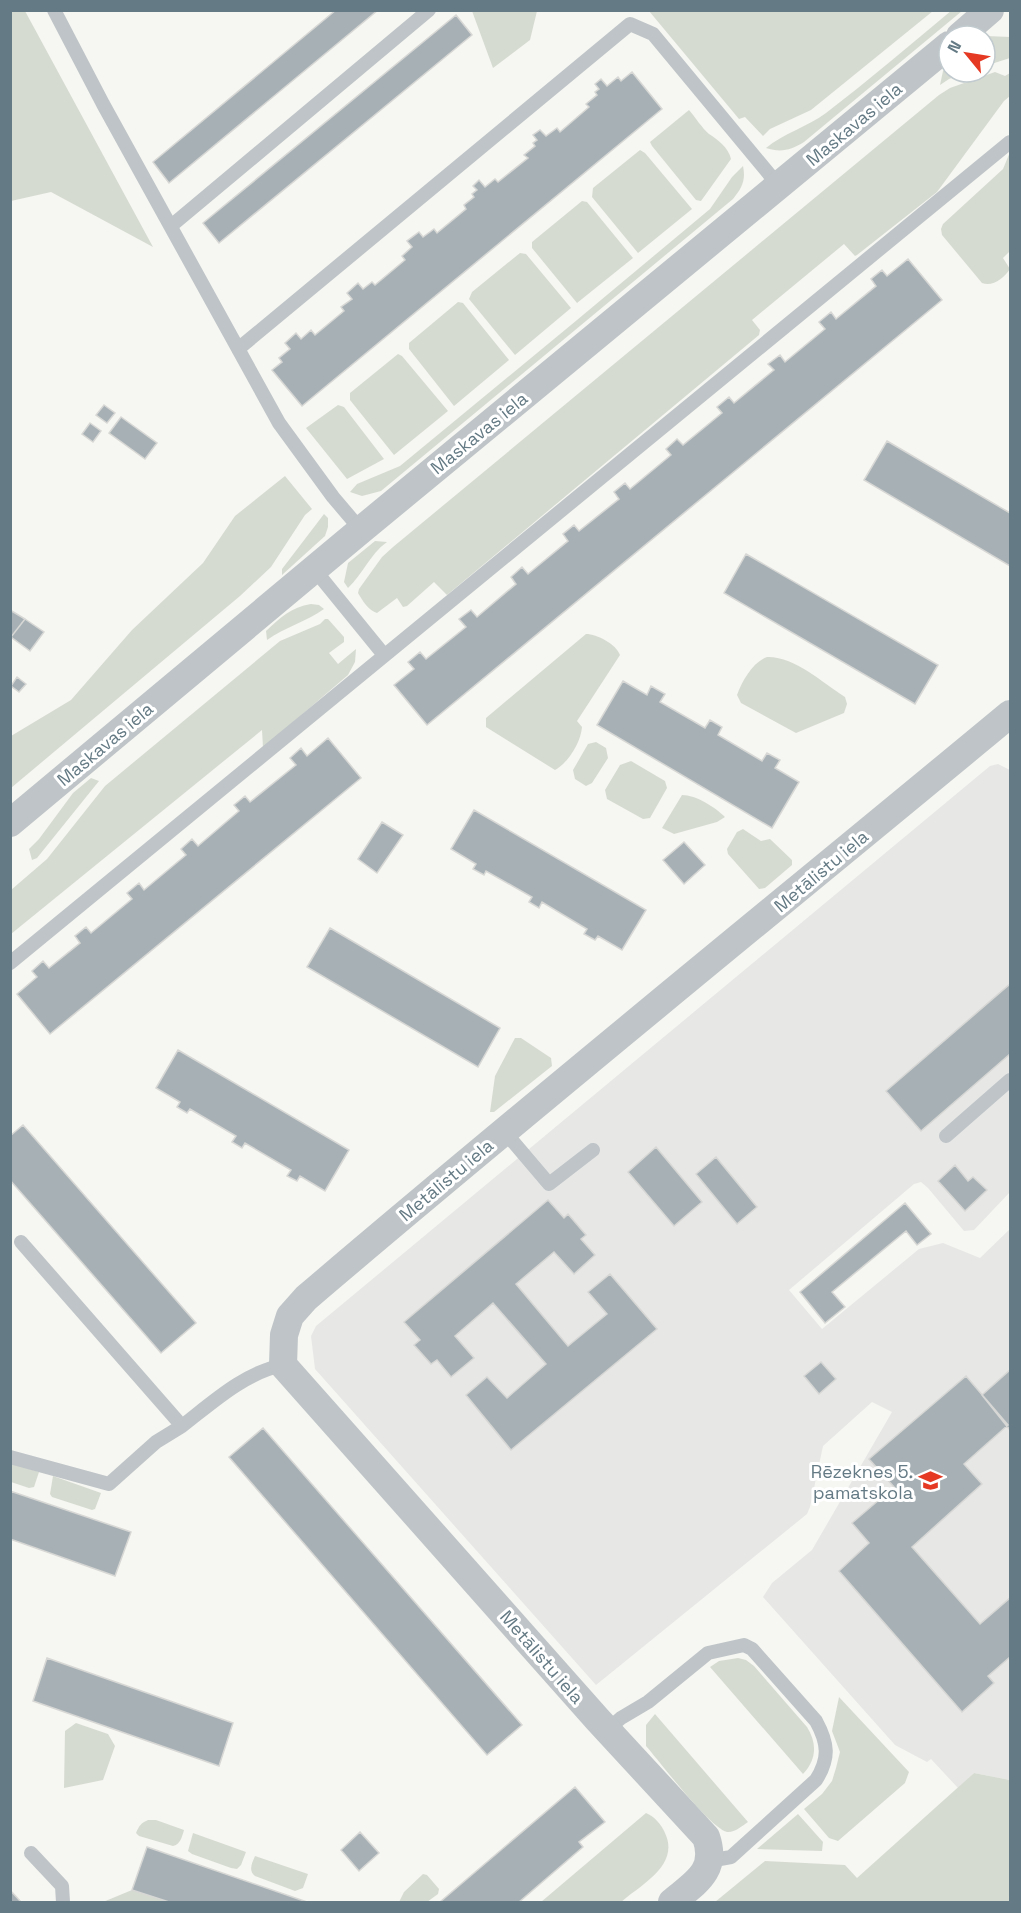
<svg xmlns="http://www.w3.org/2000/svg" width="1021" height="1913" viewBox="0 0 1021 1913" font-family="'Space Grotesk',sans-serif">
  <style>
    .built { fill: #e7e7e6 }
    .green { fill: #d6dbd1 }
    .building { fill: #a7b1b5; stroke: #d7d7d5; stroke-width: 1.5 }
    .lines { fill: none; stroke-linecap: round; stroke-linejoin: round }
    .service { stroke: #bec4c7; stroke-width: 14 }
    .minor { stroke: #bec4c7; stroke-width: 28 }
    .labels { text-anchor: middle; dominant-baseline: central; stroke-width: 6; stroke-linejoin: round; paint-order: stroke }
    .street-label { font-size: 18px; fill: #647a84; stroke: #fff }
    .poi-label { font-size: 18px; fill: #647a84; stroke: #fff; text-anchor: end }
  </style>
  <rect width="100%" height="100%" fill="#f6f6f2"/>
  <path class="built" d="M998 764 1010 770V1192L974 1230 964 1231 928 1188 921 1182 914 1184 789 1290 822 1329 919 1249 943 1243 980 1258 1010 1229V1780L974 1773 958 1788 931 1759 927 1762 895 1745 763 1597 772 1583 812 1550 892 1412 872 1402 823 1446 810 1507 807 1514 596 1685 315 1369 311 1336 316 1326 990 766Z"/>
  <path class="green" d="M11 10 25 11 153 247 51 192 11 201Z
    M952 10 962 11 804 142C791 150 781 153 766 148 784 133 807 127 826 113 869 80 910 45 952 10Z
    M472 11V10L537 11 530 40 493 68Z
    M649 11H933L811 110 770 129 763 136 745 117 739 119Z
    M987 36 1010 37V58L985 66V38Z
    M949 66V72H968L949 79 940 85 943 71Z
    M995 72 1005 76 1010 73V96L1004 101 937 192 857 255 855 256 844 244 752 320 760 330 759 335 447 595 434 582 407 606 403 607 397 598 377 613C369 611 362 600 358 593L359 589 382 557 393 547 939 95 950 88Z
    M689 110C695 117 702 128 709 134 717 139 729 148 731 159L701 201 696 200 652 146 650 142Z
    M640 150 645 153 692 209 638 253 592 197 593 188Z
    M1010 152V251L1003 258 1010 269C1004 278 993 287 982 283L942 235 941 229 943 224 1003 169Z
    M743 166C746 180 742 188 733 199L381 491 362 496 350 492 357 484 400 466 577 320 710 209 732 177Z
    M582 201 587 202 633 258 577 303 532 248V242Z
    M520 253 526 254 571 308 515 355 469 299 472 292Z
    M458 302 463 303 509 360 454 406 409 349V343Z
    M398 354 402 356 448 411 394 455 350 400V393Z
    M338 405 344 407 384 459 347 479 306 428Z
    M285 476 312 509 305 515 271 567 240 596 11 788V736L71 700 132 630 203 563 235 516Z
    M324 514 328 518V527L325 536 282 575V569Z
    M375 541 387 542C370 554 363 574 348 588L344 582 348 563Z
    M311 604 319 605 324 609C306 622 285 627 267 640L266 631C280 618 291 607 311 604Z
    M325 619H328L344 637V642L329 653 338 664 356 649 355 662 348 675 263 748 262 730 11 934V890L47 859 105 786 280 641 320 624Z
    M586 634C597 634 616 644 620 655L577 721 582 727C581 742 568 763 555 770L486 727V718Z
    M767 657C794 656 823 683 845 697L847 704 844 713 796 733 741 703 737 695C742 681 753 662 767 657Z
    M596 742 606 748 608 758 592 783 586 786 575 779 573 770 588 744Z
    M631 761 665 781 667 788 650 818 643 819 607 799 605 790 620 765Z
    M91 778 99 781 37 858 32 860 29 849 39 839 73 793Z
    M682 795C696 795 715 807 725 817L717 822 674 834 662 828Z
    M743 829 761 841 770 839 792 860V865L765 888 759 889 728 854 727 849 737 832Z
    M515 1038H521L551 1058 552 1066 494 1112H490L495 1076Z
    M11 1463 39 1472 34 1487 29 1488 11 1482Z
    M53 1476 101 1493 95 1509 92 1510 52 1497 50 1494Z
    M738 1658 746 1660 754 1666 807 1727C817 1743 817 1759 803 1774L710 1667 719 1661Z
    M839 1697 909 1772 905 1783 838 1841 829 1838 804 1809 822 1794 832 1781 836 1768 840 1752 832 1731Z
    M655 1714 748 1822C742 1826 734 1833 727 1832 710 1828 660 1762 646 1746V1725Z
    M76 1723 108 1734 115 1746 103 1780 64 1788 65 1731Z
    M974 1773 1010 1780V1902H715L765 1861 845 1865 857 1878Z
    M646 1813C654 1816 662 1825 665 1833 680 1865 642 1884 621 1902H541Z
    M798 1814 823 1842 822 1851 757 1849Z
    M148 1820H156L184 1830C182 1837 180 1845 173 1846L139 1836 136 1833C139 1826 141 1823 148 1820Z
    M193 1833 246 1852 241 1865 237 1869 231 1868 192 1854 188 1851Z
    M255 1856 308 1874 303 1888 295 1891 255 1876C248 1871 252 1863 255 1856Z
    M423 1874 427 1875 439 1889 438 1894 427 1902H399L404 1892Z
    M132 1890 169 1902H103Z"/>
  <path class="building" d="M336 10H378L169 183 153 162Z
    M456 15 472 35 219 243 203 223Z
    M632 72 662 109 302 406 272 370 282 362 279 358 290 349 285 343 296 333 301 339 311 330 315 335 344 311 341 307 352 299 347 293 358 283 363 289 372 282 375 285 405 260 402 256 412 247 407 241 419 232 423 237 434 229 437 233 466 209 464 205 474 197 472 194 477 190 473 186 479 180 485 187 495 179 498 182 528 158 524 155 535 146 533 143 537 140 533 135 540 130 546 136 557 128 560 132 589 107 586 104 597 95 595 92 599 89 595 84 601 79 607 86 618 77 621 81Z
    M908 259 942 300 427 725 394 685 414 669 408 662 420 652 426 659 466 627 459 619 471 610 477 617 516 584 511 577 522 567 528 574 568 541 563 534 574 525 579 531 619 499 614 492 625 483 630 489 671 455 666 449 677 439 683 445 722 413 717 407 729 397 734 403 774 370 768 364 780 355 785 362 825 329 819 322 831 312 836 319 876 286 871 279 882 270 887 276Z
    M104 405 115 413 107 423 96 415Z
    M121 417 157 443 145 459 109 433Z
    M90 423 101 431 93 442 82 434Z
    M887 441 1010 513V566L864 480Z
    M746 554 938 665 915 704 724 593Z
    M10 610 25 619 11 637H10Z
    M25 619 44 632 30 651 11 637Z
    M17 677 26 684 19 692 11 686Z
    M623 681 647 695 651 686 665 694 660 702 705 728 710 720 722 727 718 735 762 761 767 753 780 760 775 768 799 782 772 828 597 725Z
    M328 738 361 778 50 1034 17 994 37 977 32 971 43 961 49 968 80 943 75 936 86 927 91 933 132 899 127 893 139 883 144 890 186 855 181 849 192 839 198 846 239 811 234 805 245 796 250 802 296 765 290 758 301 748 307 756Z
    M474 810 646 910 622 950 598 936 595 940 584 934 587 929 542 902 539 908 529 902 532 897 486 871 484 875 473 869 476 864 451 849Z
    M382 822 403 835 377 873 358 859Z
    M684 842 705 865 684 884 663 860Z
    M330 928 500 1028 478 1067 307 967Z
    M1010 984V1054L921 1131 886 1091Z
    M178 1050 349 1150 325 1191 300 1176 297 1181 287 1176 291 1170 245 1143 242 1148 232 1142 236 1136 190 1109 187 1113 177 1107 180 1102 156 1088Z
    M23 1125 196 1323 161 1353 10 1180V1136Z
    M656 1147 702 1202 674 1226 628 1172Z
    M716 1157 757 1207 737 1224 696 1174Z
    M955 1165 968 1181 973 1177 987 1190 965 1211 938 1181Z
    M548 1200 564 1218 568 1214 586 1235 581 1239 595 1255 574 1274 554 1252 516 1284 568 1346 607 1314 588 1292 610 1274 657 1329 511 1450 466 1395 487 1377 507 1398 546 1364 493 1303 455 1336 474 1358 451 1377 437 1360 431 1364 414 1345 420 1340 404 1322Z
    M905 1203 931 1234 917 1245 906 1231 832 1292 845 1307 825 1323 800 1292Z
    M821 1362 836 1379 819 1394 804 1376Z
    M1010 1370V1430L982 1395Z
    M966 1376 1008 1425 964 1464 982 1484 912 1547 980 1624 1010 1598V1657L988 1676 994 1683 962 1712 839 1571 869 1543 852 1523 894 1487 869 1459Z
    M263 1428 522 1725 487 1755 229 1457Z
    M10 1491 131 1532 115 1576 10 1539Z
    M47 1658 233 1723 219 1766 33 1701Z
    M575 1787 605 1822 579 1842 583 1847 519 1902H440Z
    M360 1832 379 1853 359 1871 341 1850Z
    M147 1847 307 1902H169L132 1890Z
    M10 1890 21 1902H10Z"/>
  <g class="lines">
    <path class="service" d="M54 10 103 104 279 423 333 497 361 530
      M171 226 429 10
      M238 349 630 24 653 34 779 186
      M314 569 384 655
      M10 963 1010 142
      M504 1131 549 1184 593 1150
      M946 1136 1010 1080
      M21 1242 182 1426C213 1402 244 1373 283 1365
      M10 1457 109 1484 156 1442 182 1426
      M607 1730 621 1718 648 1702 708 1653 744 1645 752 1649 816 1721C828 1743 830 1758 816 1780L731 1857 720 1859 710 1857
      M31 1853 62 1886 63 1902"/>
    <path class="minor" d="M960 36 990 10
      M10 823 361 530 949 45
      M672 1902C695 1883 718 1871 706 1837L598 1720 283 1365 284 1335 290 1316 306 1298C538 1100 776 908 1010 714"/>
  </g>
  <defs>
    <symbol id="school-bare" viewBox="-9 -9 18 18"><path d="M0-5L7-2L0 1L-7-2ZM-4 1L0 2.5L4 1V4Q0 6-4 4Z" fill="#e53923" stroke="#fff" stroke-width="2.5" paint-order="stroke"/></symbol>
  </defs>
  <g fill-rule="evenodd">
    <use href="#school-bare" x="914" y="1464" width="33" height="33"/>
  </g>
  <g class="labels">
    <g class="street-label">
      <text transform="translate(854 124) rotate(-40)">Maskavas iela</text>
      <text transform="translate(479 433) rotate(-39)">Maskavas iela</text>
      <text transform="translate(105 744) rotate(-40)">Maskavas iela</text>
      <text transform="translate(821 871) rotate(-40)">Metālistu iela</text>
      <text transform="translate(446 1180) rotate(-40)">Metālistu iela</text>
      <text transform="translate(542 1657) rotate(49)">Metālistu iela</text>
    </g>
    <g class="poi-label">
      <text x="913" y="1471">Rēzeknes 5.<tspan x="913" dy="21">pamatskola</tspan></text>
    </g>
  </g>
  <rect width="1021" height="1913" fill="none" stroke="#647a84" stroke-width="24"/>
  <g transform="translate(967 54) rotate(300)"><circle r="28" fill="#ffffff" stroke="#c1cace" stroke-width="1.5"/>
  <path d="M0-4.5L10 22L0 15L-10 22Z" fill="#e53923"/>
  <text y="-9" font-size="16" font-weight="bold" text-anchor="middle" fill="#647a84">N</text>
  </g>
</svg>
